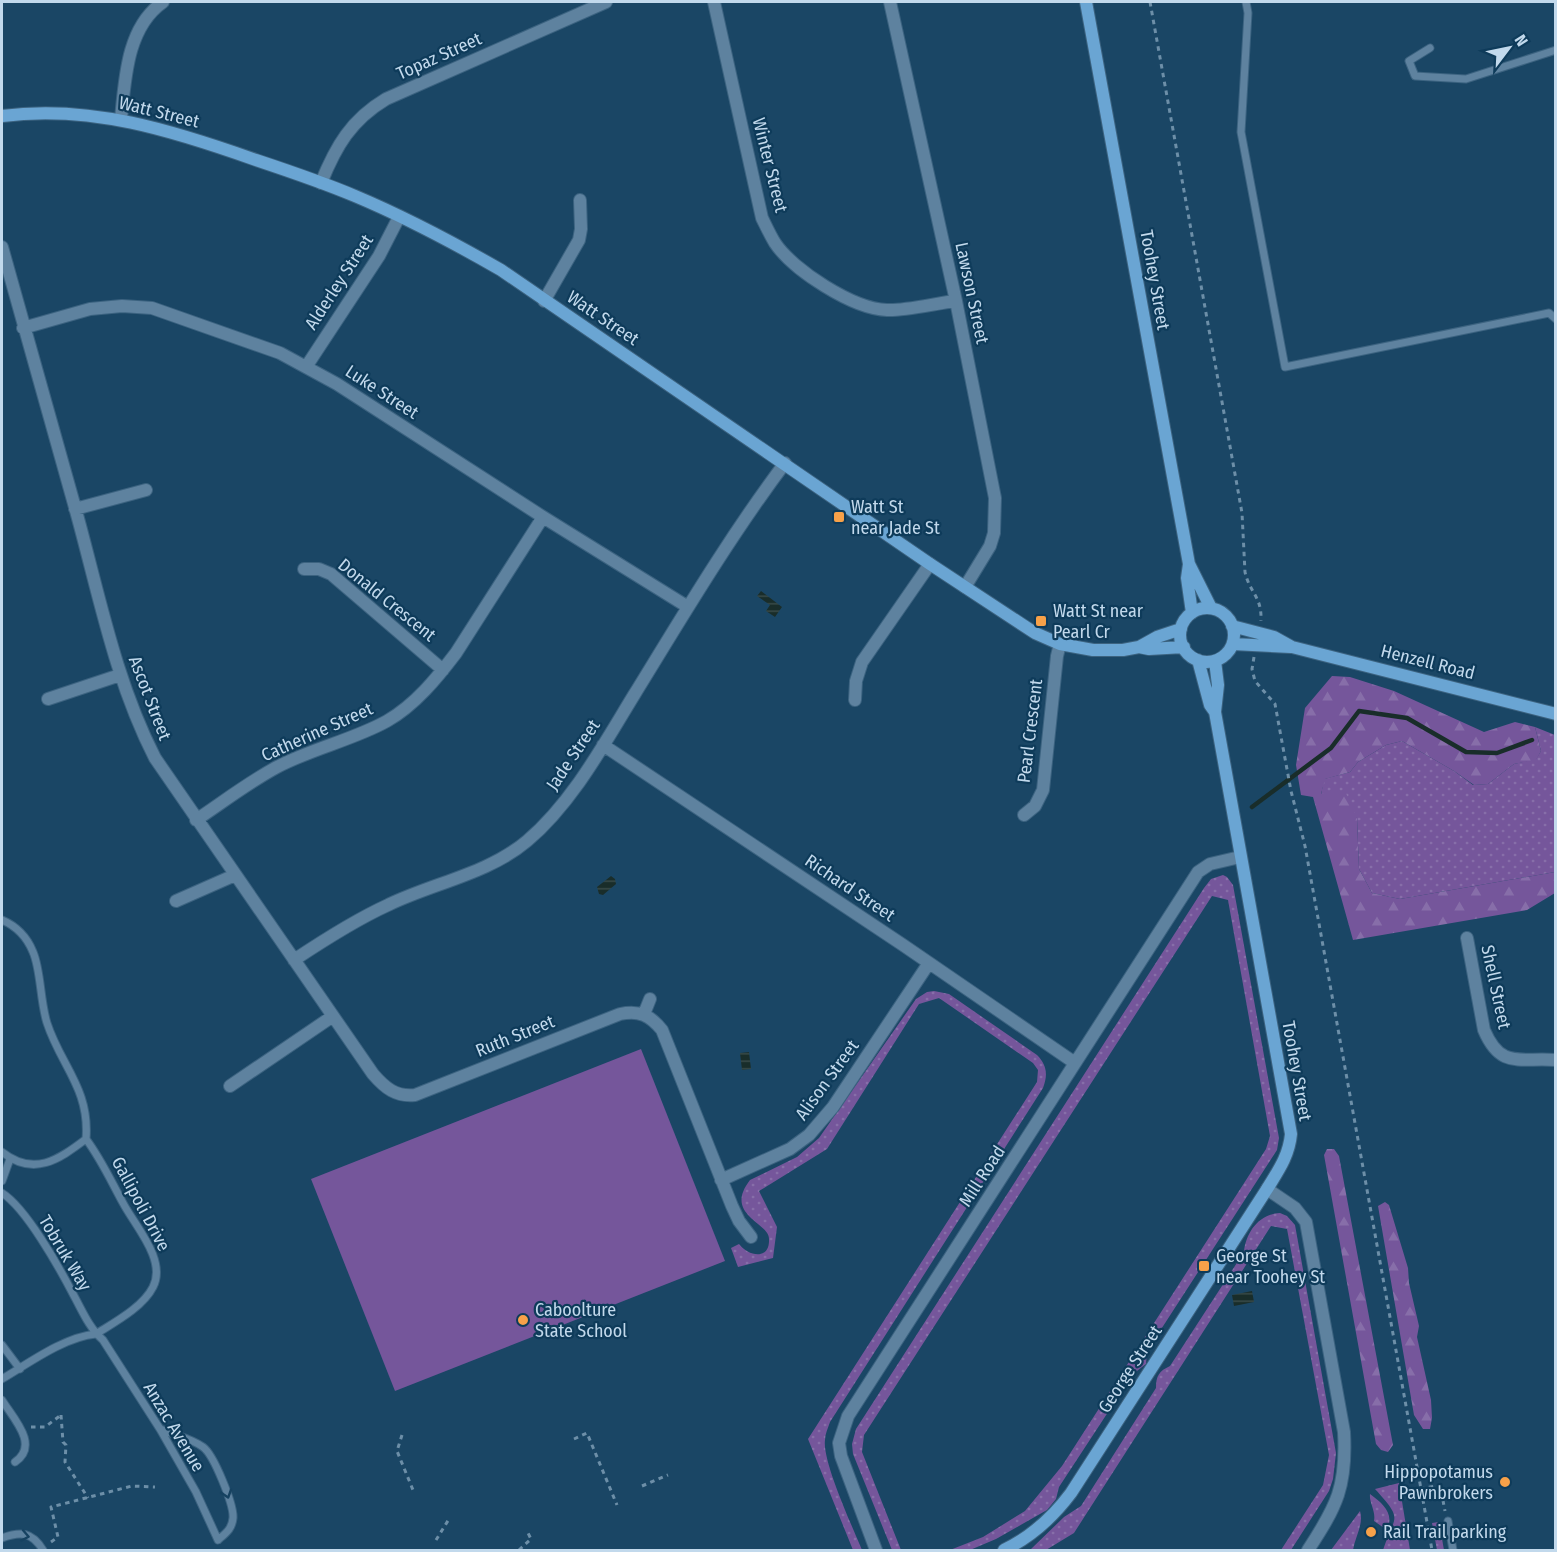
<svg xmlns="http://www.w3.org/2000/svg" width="1557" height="1552" viewBox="0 0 1557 1552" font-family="'Fira Sans Condensed',sans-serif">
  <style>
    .grass { fill: url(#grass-dots) }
    .forest { fill: url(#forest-firs) }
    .pitch { fill: #75569b }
    .water { fill: url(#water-rules) }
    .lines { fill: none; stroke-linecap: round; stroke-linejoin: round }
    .stream { stroke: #192d2a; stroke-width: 4.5 }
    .lane-casing { stroke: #3c6380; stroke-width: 9 }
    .street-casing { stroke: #3c6380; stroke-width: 14 }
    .secondary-casing { stroke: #3c6380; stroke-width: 14 }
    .path { stroke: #6d8fa8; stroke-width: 3; stroke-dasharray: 4.5 4.5; stroke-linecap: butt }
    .lane { stroke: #5e829f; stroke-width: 7 }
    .street { stroke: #5e829f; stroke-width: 12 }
    .secondary { stroke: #6aa5d3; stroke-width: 12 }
    .oneway { stroke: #164261 }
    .poi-dot { fill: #f7a149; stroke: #0e3b5a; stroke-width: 2 }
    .labels { text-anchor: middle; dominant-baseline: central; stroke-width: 4.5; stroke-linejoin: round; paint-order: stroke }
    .street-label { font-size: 18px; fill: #c2d9ec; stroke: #0e3b5a }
    .poi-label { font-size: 18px; fill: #c2d9ec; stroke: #0e3b5a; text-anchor: start }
  </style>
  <defs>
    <pattern id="grass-dots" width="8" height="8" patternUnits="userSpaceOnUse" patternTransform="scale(1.5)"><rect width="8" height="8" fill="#75569b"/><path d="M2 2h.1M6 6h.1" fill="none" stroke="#876ea9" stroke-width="1.8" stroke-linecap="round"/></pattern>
    <pattern id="forest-firs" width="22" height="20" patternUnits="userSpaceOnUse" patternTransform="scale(1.5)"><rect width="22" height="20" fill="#75569b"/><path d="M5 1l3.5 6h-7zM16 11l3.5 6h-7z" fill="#876ea9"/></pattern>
    <pattern id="water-rules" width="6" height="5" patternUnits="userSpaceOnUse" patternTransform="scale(1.5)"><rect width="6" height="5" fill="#192d2a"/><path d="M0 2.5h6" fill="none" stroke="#394b49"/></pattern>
  </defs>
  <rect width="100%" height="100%" fill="#1a4665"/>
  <path class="grass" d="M1535 727 1555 735V872L1400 899 1372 893 1359 869 1357 818 1321 795 1324 779 1350 772 1358 762 1386 745 1402 741 1454 771 1473 785 1488 784 1514 764 1536 759 1541 751Z
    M1223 875 1227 877 1233 885 1279 1138 1277 1150 1147 1351 1146 1364 1133 1374 1059 1487 1056 1499 1047 1510 996 1539 970 1550H950L983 1537 1025 1511 1062 1466 1266 1149 1270 1136 1228 900 1212 896 864 1435 862 1452 901 1550H892L853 1454 852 1444 856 1429 1204 888 1211 879Z
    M934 991 949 994 1037 1055C1047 1065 1048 1075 1043 1088L830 1422C828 1428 825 1434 825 1440 822 1461 853 1528 862 1550H853L808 1439 1037 1082 1038 1070 1033 1063 939 998 919 1004 827 1149 759 1191 777 1227 773 1258 738 1267 731 1248 739 1244C749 1257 770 1260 769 1239 769 1222 723 1215 750 1180L797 1157 819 1138 916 999 927 992Z
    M1280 1213 1287 1216 1295 1225 1336 1453 1333 1479 1329 1491 1291 1550H1281L1323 1485 1329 1455 1287 1229 1271 1226 1074 1533 1046 1550H1030L1064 1517 1081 1506 1156 1388C1156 1376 1159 1371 1170 1366L1244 1252C1246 1232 1259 1214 1280 1213Z
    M1399 1483 1410 1550H1383C1395 1514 1404 1521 1375 1489Z
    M1370 1494C1382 1503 1395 1513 1387 1530L1374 1521C1376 1511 1369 1503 1370 1494Z
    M1360 1511C1364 1524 1355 1537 1353 1550H1331Z
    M1439 1522 1444 1550H1437L1432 1523Z"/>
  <path class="forest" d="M1332 676 1350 677 1394 691 1484 732 1515 722 1535 727 1541 751 1536 760 1514 764 1488 784 1474 785 1454 771 1402 741 1386 745 1358 762 1350 772 1325 779 1321 794 1345 791 1357 818 1359 869 1372 893 1400 899 1555 872V893L1527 910 1353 940 1313 797 1301 795 1296 765 1305 708Z
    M1327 1149H1334L1339 1156 1393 1445 1388 1452 1381 1450 1376 1444 1324 1155Z
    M1385 1202 1389 1205 1408 1268 1409 1283 1419 1326 1417 1337 1431 1400 1432 1418 1430 1429H1423L1414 1415 1378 1206Z"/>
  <path class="pitch" d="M641 1049 725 1261 395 1391 311 1179Z"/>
  <path class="water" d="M761 591 782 607 775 617 766 611 770 605 757 596Z
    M611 876 615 879 616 884 603 895 599 894 597 887Z
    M749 1052 751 1069 742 1070 740 1053Z
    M1252 1291 1254 1302 1234 1306 1232 1295Z"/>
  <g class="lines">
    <path class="stream" d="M1252 807 1331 748 1359 711 1407 718 1466 752 1497 753 1532 740"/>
    <defs>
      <path id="lane" d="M1246 2 1248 13 1241 132 1285 367 1549 313 1556 319
        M1430 48 1409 61 1415 76 1466 79 1556 50
        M2 920C16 926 27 937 33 952 41 970 40 1001 47 1023 61 1066 90 1089 86 1139 58 1160 34 1177 2 1152
        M2 1181 10 1159
        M2 1193C26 1208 59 1267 73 1294 82 1310 89 1328 103 1340L160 1429 196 1492 218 1540C226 1533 232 1529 233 1518 234 1505 214 1455 203 1447 191 1438 174 1435 160 1429
        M2 1345 20 1369
        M2 1379C29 1363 64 1337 96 1334 115 1322 143 1307 153 1287 167 1260 135 1226 123 1203 111 1181 101 1159 86 1139
        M2 1400C13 1418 40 1445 15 1462
        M1448 1521 1453 1550
        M2 1538C21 1531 32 1532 43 1550"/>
      <path id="street" d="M714 2 762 218C766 226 770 235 775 243 793 270 853 309 887 310 905 311 937 303 956 301
        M890 2 956 301 995 498 994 533 990 546 965 587
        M121 119C125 78 127 27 163 2
        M321 183C336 146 351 120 386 99L606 2
        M2 247C26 335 52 423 76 511 99 594 115 680 155 758L373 1074C385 1088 396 1097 415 1095L620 1014C639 1010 650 1015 662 1030L732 1206 739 1221 751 1237
        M544 301 579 240 581 229 580 200
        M23 328 90 309 122 306 152 308 280 353 337 384 543 517 688 607
        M306 367 379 256 399 217
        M75 509 146 490
        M304 569H319L331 574 443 670
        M48 699 120 675
        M855 700 856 681 862 662 930 564
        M603 745 903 945 1075 1063
        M1024 815 1035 806 1043 790 1057 656 1060 644
        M196 820C223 802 249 782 277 767 313 748 353 740 387 721 415 705 437 678 456 653L543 517
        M176 901 235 875
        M1467 938 1484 1030C1501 1070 1520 1057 1556 1060
        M294 960C324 940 355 920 388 905 433 883 488 874 527 841 572 803 604 744 634 695 682 617 730 536 785 463
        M644 1014 650 999
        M230 1086 333 1016
        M721 1180 790 1149 809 1135 833 1107 929 963
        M1267 1189 1295 1208 1306 1222 1344 1432C1347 1486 1337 1506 1308 1550
        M876 1550 841 1456 839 1443 848 1416 1198 872 1210 864 1240 857"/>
      <path id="secondary" d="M1086 2 1189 564 1187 578 1192 613
        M2 116C90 104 174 131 256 160 289 171 322 182 355 196 405 217 454 243 501 270L930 564 1035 633 1060 644 1093 650H1123L1139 647 1149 649 1184 647
        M1189 564 1211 608
        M1180 635a27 27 0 1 1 54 0a27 27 0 1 1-54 0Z
        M1232 626 1274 637 1292 647 1556 714
        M1233 644 1291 647
        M1139 647 1157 637 1181 629
        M1215 712 1218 685 1215 661
        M1004 1550C1031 1537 1053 1517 1071 1493L1267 1189C1278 1171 1289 1156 1291 1134L1215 712 1210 705 1198 660"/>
    </defs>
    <use href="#lane" class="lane-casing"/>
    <use href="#street" class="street-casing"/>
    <use href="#secondary" class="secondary-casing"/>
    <path class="path" d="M1150 2 1242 513 1245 572C1250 594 1262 596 1261 621
      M1254 657 1252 669 1255 681 1275 704 1291 791 1305 846 1432 1550
      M61 1415 63 1442 66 1445 65 1462 88 1498
      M31 1427H45L61 1415
      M402 1435 397 1451 413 1490
      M574 1439 587 1433 617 1505
      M642 1486 668 1475
      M1420 1489 1440 1485 1445 1511
      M436 1540 449 1519
      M51 1542 58 1537 51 1507 132 1486 155 1487
      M519 1550 531 1539 528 1533"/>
    <use href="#lane" class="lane"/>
    <use href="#street" class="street"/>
    <use href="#secondary" class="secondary"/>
  </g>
  <defs><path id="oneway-chevron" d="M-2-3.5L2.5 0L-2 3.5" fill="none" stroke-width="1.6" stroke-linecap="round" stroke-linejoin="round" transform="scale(1.5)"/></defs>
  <g class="oneway">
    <use href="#oneway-chevron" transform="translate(227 1494) rotate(72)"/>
    <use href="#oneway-chevron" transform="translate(25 1536) rotate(11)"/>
  </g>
  <g class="poi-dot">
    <rect x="833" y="511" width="12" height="12" rx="3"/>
    <rect x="1035" y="615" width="12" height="12" rx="3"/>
    <rect x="1198" y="1260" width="12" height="12" rx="3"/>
    <circle cx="523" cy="1320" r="6"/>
    <circle cx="1505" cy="1482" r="6"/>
    <circle cx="1371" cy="1532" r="6"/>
  </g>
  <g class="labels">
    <g class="street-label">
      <text transform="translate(439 56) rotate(-24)">Topaz Street</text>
      <text transform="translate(159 112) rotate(14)">Watt Street</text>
      <text transform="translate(770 165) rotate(76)">Winter Street</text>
      <text transform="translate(1155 280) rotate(80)">Toohey Street</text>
      <text transform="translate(339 282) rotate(-57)">Alderley Street</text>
      <text transform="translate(972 293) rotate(78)">Lawson Street</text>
      <text transform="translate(603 318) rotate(34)">Watt Street</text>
      <text transform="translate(382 392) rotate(33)">Luke Street</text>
      <text transform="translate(387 600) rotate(39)">Donald Crescent</text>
      <text transform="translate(1428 662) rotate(14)">Henzell Road</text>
      <text transform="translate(150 698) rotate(69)">Ascot Street</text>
      <text transform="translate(1030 731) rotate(-83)">Pearl Crescent</text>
      <text transform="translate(317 732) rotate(-24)">Catherine Street</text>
      <text transform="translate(573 755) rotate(-56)">Jade Street</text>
      <text transform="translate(850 888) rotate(34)">Richard Street</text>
      <text transform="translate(1496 987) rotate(78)">Shell Street</text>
      <text transform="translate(515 1036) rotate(-22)">Ruth Street</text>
      <text transform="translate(1297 1071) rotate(80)">Toohey Street</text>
      <text transform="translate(827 1080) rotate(-54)">Alison Street</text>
      <text transform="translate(982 1176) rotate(-57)">Mill Road</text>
      <text transform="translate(141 1204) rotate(62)">Gallipoli Drive</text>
      <text transform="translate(65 1253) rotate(59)">Tobruk Way</text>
      <text transform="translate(1130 1369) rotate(-57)">George Street</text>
      <text transform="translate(174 1427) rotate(59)">Anzac Avenue</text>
    </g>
    <g class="poi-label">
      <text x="851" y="507">Watt St<tspan x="851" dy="21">near Jade St</tspan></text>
      <text x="1053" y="611">Watt St near<tspan x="1053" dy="21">Pearl Cr</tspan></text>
      <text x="1216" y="1256">George St<tspan x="1216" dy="21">near Toohey St</tspan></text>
      <text x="535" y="1310">Caboolture<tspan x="535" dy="21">State School</tspan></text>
      <text x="1493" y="1472" text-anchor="end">Hippopotamus<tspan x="1493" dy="21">Pawnbrokers</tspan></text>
      <text x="1383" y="1532">Rail Trail parking</text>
    </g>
  </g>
  <rect width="1557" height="1552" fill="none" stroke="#c2d9ec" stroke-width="6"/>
  <g transform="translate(1509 48) rotate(58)" stroke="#0e3b5a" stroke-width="4.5" paint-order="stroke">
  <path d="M0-4.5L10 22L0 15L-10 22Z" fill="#c2d9ec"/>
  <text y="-9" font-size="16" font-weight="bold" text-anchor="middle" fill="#c2d9ec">N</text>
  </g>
</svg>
